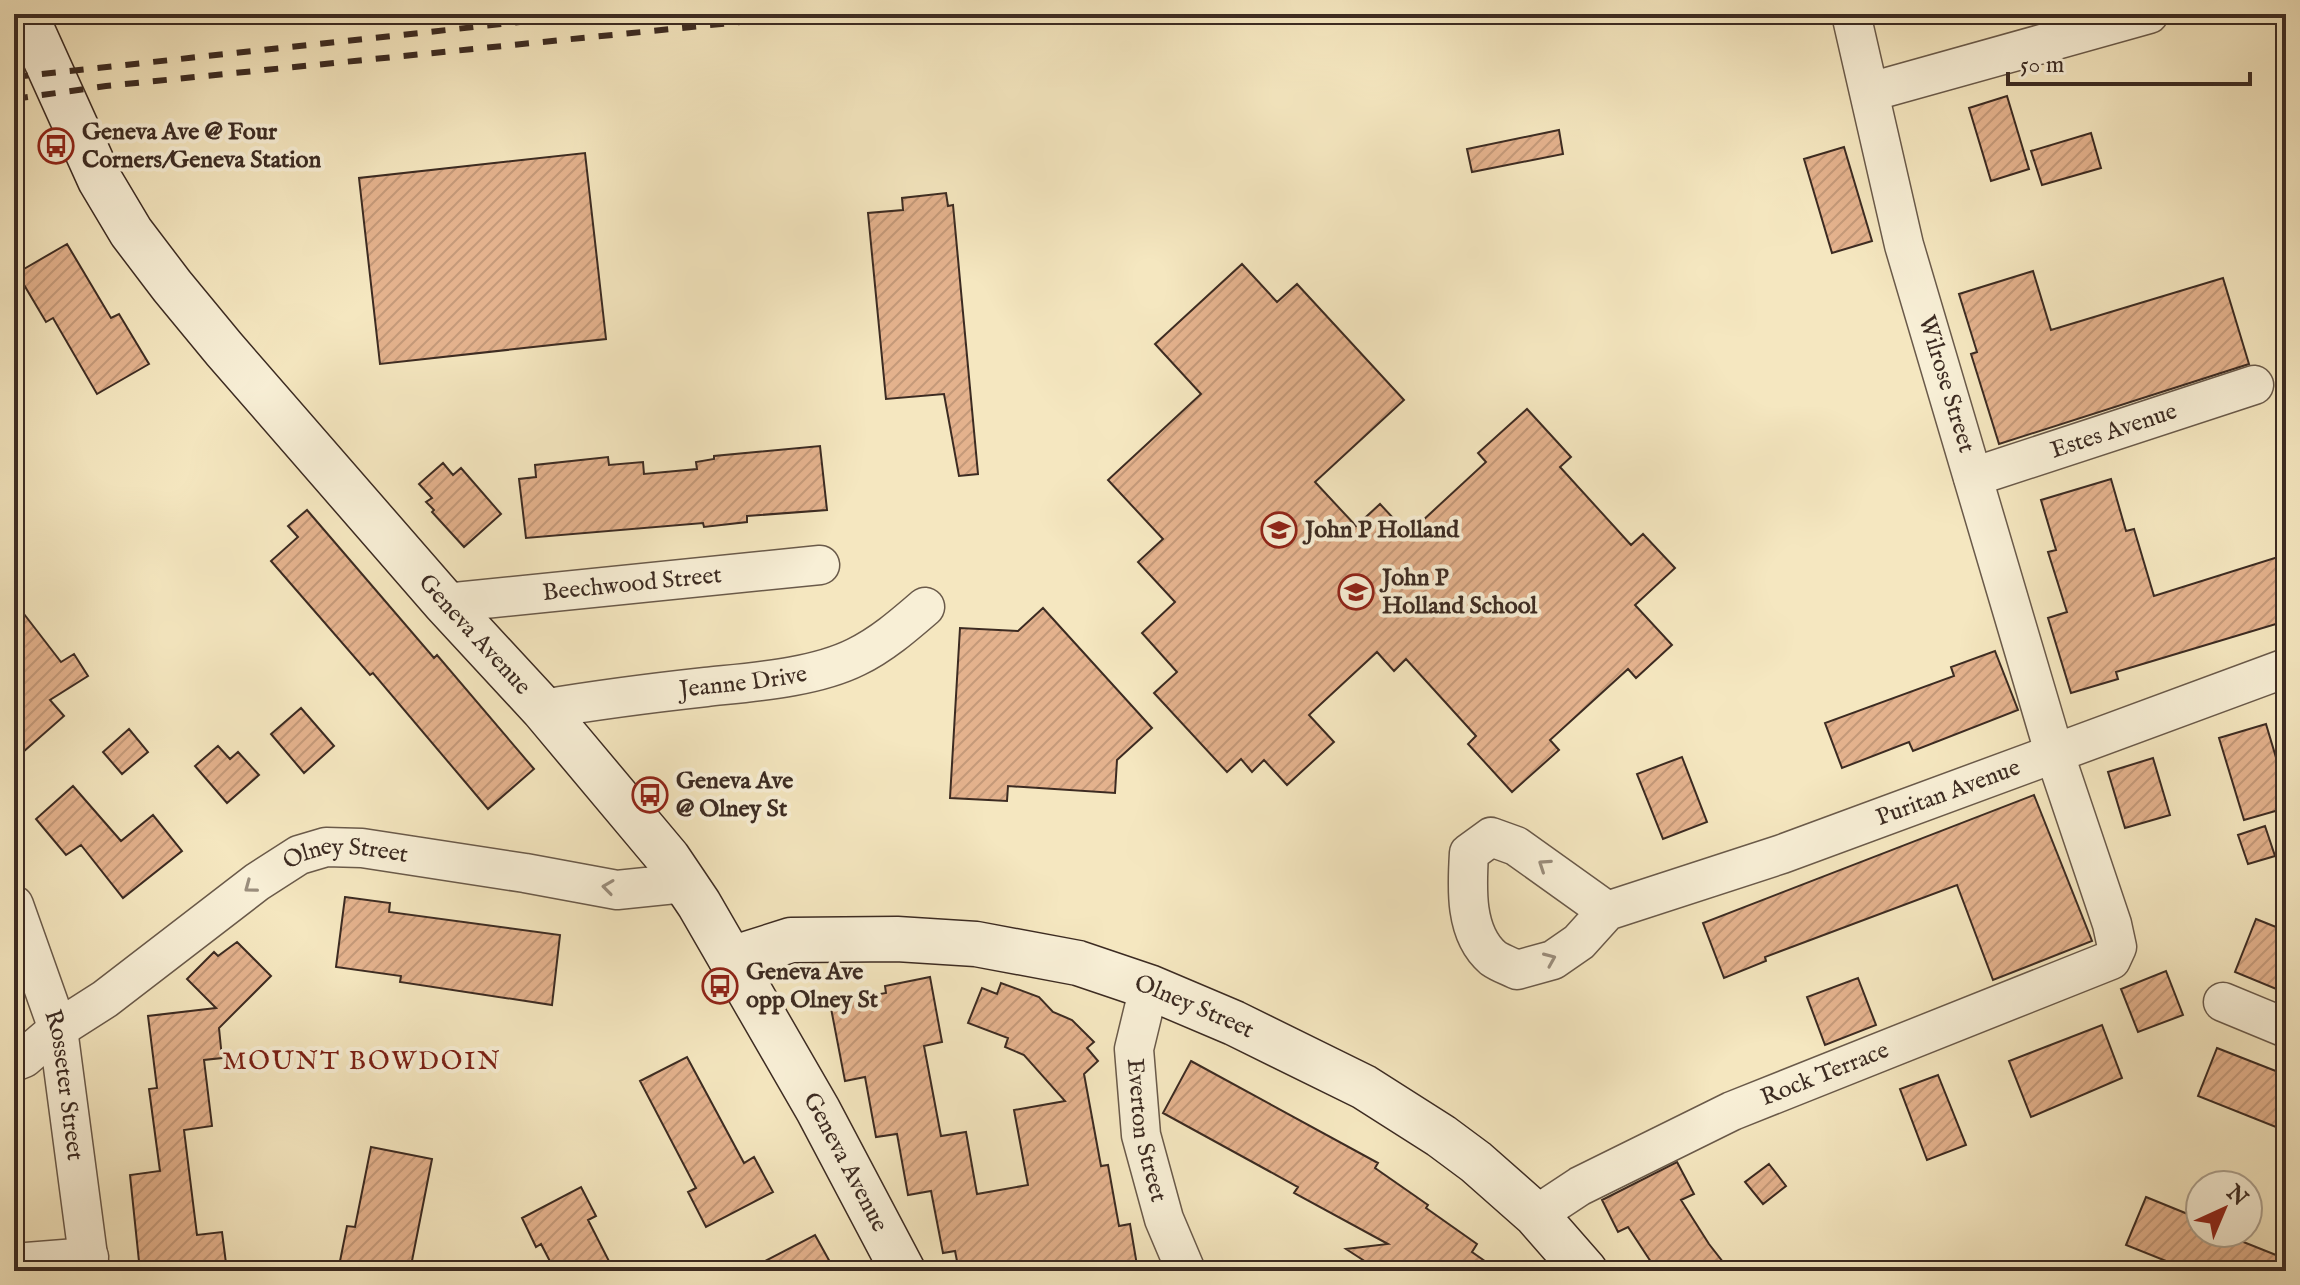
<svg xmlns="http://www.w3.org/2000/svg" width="2300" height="1285" viewBox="0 0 2300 1285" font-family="'IM FELL English',serif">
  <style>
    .building { fill: url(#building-hatch); stroke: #3c2b22; stroke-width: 2 }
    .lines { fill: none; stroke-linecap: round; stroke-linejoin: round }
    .street-casing { stroke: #6a5a4a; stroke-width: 41 }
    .secondary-casing { stroke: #3c2b22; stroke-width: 47 }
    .street { stroke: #f8efd6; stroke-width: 38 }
    .secondary { stroke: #f8efd6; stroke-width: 44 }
    .rail { stroke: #3c2b22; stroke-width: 6; stroke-dasharray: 14 14; stroke-linecap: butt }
    .oneway { stroke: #9a8d7c }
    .labels { text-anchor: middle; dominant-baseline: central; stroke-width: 8; stroke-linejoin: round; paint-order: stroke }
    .poi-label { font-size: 24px; font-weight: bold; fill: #3c2b22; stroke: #f8efd6; text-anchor: start }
    .street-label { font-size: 24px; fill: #3c2b22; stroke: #f8efd6 }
    .neighbourhood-label { font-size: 26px; letter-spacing: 2px; fill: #7a1f14; stroke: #f8efd6 }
  </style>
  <defs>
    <pattern id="building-hatch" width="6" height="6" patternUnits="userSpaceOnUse" patternTransform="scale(2)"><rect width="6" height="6" fill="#e4b28d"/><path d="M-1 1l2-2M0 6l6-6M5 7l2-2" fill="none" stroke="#c49979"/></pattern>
  </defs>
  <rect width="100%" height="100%" fill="#f5e7c0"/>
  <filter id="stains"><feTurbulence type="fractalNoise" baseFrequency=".0025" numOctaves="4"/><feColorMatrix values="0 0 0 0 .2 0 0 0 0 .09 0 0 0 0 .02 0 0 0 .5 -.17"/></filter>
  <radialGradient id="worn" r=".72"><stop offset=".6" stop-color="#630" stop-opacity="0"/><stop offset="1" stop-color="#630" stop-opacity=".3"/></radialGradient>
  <path class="building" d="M2007 96 2029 169 1991 181 1969 108Z
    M1559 130 1563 154 1472 172 1467 149Z
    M2091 133 2101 168 2042 185 2031 151Z
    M1844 147 1872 241 1832 253 1804 159Z
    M585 153 606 339 380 364 359 178Z
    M946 193 948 206 953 205 978 474 959 476 944 394 886 399 868 213 903 210 902 198Z
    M67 244 111 318 119 314 149 364 97 394 53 318 46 322 17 273Z
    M1242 264 1277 302 1297 284 1404 400 1315 482 1356 526 1380 504 1408 534 1486 462 1478 453 1527 409 1571 457 1560 467 1631 545 1643 534 1675 568 1635 605 1672 645 1636 678 1628 669 1550 740 1559 750 1512 792 1468 744 1476 736 1406 659 1394 671 1377 652 1309 715 1334 742 1287 785 1264 760 1252 772 1241 759 1227 772 1154 693 1177 672 1142 633 1175 602 1138 562 1163 539 1108 480 1201 394 1155 344Z
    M2033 271 2051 330 2223 278 2249 364 1999 444 1971 354 1977 352 1959 294Z
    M820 446 827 510 747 516V522L704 527 703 523 526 538 519 479 536 477 535 465 608 457 609 465 643 462 644 474 697 469 696 462 714 459V456Z
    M443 463 453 475 461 468 501 514 464 547 432 512 434 510 426 502 432 498 419 484Z
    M2111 479 2126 531 2134 529 2154 596 2278 557 2286 584V621L2116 672 2118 679 2071 693 2048 618 2067 612 2048 552 2056 550 2041 500Z
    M307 510 434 658 437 655 534 769 488 809 373 673 370 675 271 561 298 537 288 526Z
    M14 601 61 662 74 654 88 676 50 700 64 716 14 760Z
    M1043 608 1152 728 1117 760 1115 793 1008 786 1007 801 950 798 960 628 1018 631Z
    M1995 651 2018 710 1913 751 1909 742 1842 768 1825 723 1954 676 1951 667Z
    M301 708 334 746 304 773 271 734Z
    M2266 724 2286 791V808L2244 820 2219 738Z
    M129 729 148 752 122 774 103 752Z
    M218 746 230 759 238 752 259 775 227 803 195 766Z
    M1682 757 1707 822 1663 839 1637 774Z
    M2153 758 2170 815 2125 828 2108 772Z
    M73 786 121 841 153 815 182 851 123 898 81 845 66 855 36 819Z
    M2034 795 2092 941 1993 980 1957 885 1765 957 1766 961 1724 978 1703 923Z
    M2265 826 2275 856 2248 864 2238 835Z
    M345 897 390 903 389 912 560 935 552 1005 400 982 401 976 336 967Z
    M2256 919 2286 931V993L2235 972Z
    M237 942 271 976 219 1028 222 1058 204 1060 212 1126 184 1130 197 1235 222 1232 227 1271H140L130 1175 160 1171 149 1089 157 1088 148 1016 216 1008 187 979 214 952 218 956Z
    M2166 971 2183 1015 2138 1032 2121 989Z
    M930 977 942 1042 924 1046 941 1136 966 1132 977 1194 1028 1185 1014 1110 1065 1101 1024 1055 1005 1047 1008 1038 968 1023 982 988 997 994 1001 983 1039 997 1053 1012 1072 1020 1094 1042 1087 1048 1098 1061 1084 1074 1101 1166 1108 1165 1119 1226 1130 1224 1138 1271H959L955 1251 943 1253 931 1191 908 1195 897 1134 876 1137 865 1077 845 1081 830 1003 886 993 885 986Z
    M1858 978 1876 1025 1825 1045 1807 997Z
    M2102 1025 2122 1078 2031 1117 2009 1061Z
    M2217 1048 2286 1075V1131L2198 1096Z
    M687 1057 744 1163 754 1157 773 1192 706 1227 688 1192 696 1188 640 1081Z
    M1191 1061 1378 1163 1375 1168 1428 1205 1426 1208 1477 1244 1472 1252 1499 1271H1380L1346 1249 1388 1244 1294 1193 1298 1187 1163 1113Z
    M1938 1075 1966 1145 1927 1160 1900 1089Z
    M371 1147 432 1159 410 1271H338L347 1226 355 1227Z
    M1677 1162 1694 1194 1681 1200 1709 1244 1730 1271H1657L1628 1227 1618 1232 1602 1200Z
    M1769 1164 1786 1186 1763 1204 1745 1182Z
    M581 1187 596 1216 588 1220 614 1271H555L541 1244 536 1247 522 1218Z
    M2146 1197 2200 1219V1233H2221L2286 1259V1271H2242L2219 1262 2215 1271H2191L2126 1245Z
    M815 1235 835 1271H746Z"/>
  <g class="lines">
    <defs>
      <g id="street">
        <path d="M1870 92 2149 14"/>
        <path id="s1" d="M1973 477 2254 385"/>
        <path id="s2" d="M445 603 820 565"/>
        <path id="s3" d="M543 709C597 700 651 693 706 687 752 682 814 678 856 657 881 645 903 626 925 607"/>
        <path id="s4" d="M14 905 58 1029 90 1271"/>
        <path id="s5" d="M1607 911 1516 846 1491 837 1469 853C1467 887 1464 933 1493 958 1500 963 1509 966 1517 970L1553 960 1579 942 1607 911 1782 854 2286 668"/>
        <path id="s6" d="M1149 987 1134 1049 1141 1135 1164 1219 1186 1271"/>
        <path d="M2223 1002 2286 1028"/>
        <path id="s7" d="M14 1062 24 1058 58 1029 105 999 257 882 299 855 326 847 362 848 525 873 617 890 685 883"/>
        <path id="s8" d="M1536 1215 1580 1186 1732 1111 2111 960 2117 947 2112 924 2054 752 1904 245 1851 14"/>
        <path d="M14 1263 89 1257"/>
      </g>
      <g id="secondary">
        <path id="s9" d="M25 14 100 180 131 232 172 286 224 349 445 603 543 709 668 858 699 904 818 1110 903 1271"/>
        <path id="s10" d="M731 959 791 940 897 939 976 944 1078 963 1149 987 1234 1023 1364 1087 1441 1136 1476 1162 1536 1215 1585 1271"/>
      </g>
    </defs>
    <use href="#street" class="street-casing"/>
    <use href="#secondary" class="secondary-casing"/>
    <use href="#street" class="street"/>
    <use href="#secondary" class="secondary"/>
    <path class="rail" d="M14 77 594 14
      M14 99 106 86 820 14"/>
  </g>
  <defs><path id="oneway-chevron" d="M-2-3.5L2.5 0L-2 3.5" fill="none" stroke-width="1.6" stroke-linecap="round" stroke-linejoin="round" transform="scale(2)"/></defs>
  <g class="oneway">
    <use href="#oneway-chevron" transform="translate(1544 865) rotate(-146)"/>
    <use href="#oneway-chevron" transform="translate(250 887) rotate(143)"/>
    <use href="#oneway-chevron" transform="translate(608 887) rotate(-172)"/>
    <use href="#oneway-chevron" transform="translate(1550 959) rotate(-23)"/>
  </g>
  <defs>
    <symbol id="bus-ring" viewBox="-11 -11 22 22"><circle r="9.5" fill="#f8efd6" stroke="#8f2418" stroke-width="1.5"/><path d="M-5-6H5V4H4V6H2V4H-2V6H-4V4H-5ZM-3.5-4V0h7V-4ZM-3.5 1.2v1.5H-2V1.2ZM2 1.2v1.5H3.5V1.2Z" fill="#8f2418"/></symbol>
    <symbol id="school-ring" viewBox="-11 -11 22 22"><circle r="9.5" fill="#f8efd6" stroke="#8f2418" stroke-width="1.5"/><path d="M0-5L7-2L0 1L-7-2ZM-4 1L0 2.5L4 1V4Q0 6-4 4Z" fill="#8f2418"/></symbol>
  </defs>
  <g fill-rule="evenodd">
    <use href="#bus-ring" x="36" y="126" width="40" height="40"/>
    <use href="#school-ring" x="1259" y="510" width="40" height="40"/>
    <use href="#school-ring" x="1336" y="572" width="40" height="40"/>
    <use href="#bus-ring" x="630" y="775" width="40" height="40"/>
    <use href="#bus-ring" x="700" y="966" width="40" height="40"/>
  </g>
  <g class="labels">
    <g class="poi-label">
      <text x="82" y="132">Geneva Ave @ Four<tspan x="82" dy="28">Corners/Geneva Station</tspan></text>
      <text x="1305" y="530">John P Holland</text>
      <text x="1382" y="578">John P<tspan x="1382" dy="28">Holland School</tspan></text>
      <text x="676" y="781">Geneva Ave<tspan x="676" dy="28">@ Olney St</tspan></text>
      <text x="746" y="972">Geneva Ave<tspan x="746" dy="28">opp Olney St</tspan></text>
    </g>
    <g class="street-label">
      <text transform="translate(1946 384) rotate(73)">Wilrose Street</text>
      <text stroke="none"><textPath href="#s1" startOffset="148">Estes Avenue</textPath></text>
      <text stroke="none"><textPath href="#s2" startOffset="188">Beechwood Street</textPath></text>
      <text stroke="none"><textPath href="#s9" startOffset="772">Geneva Avenue</textPath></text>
      <text stroke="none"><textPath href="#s3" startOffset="202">Jeanne Drive</textPath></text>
      <text stroke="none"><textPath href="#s5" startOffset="776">Puritan Avenue</textPath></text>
      <text stroke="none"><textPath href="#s7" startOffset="400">Olney Street</textPath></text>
      <text stroke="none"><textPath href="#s10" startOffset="476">Olney Street</textPath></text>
      <text stroke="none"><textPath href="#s8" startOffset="322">Rock Terrace</textPath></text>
      <text stroke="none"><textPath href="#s4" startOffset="188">Rosseter Street</textPath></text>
      <text stroke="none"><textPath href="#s6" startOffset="146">Everton Street</textPath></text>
      <text stroke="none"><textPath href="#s9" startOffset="1420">Geneva Avenue</textPath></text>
    </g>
    <g class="neighbourhood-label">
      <text x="362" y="1061">MOUNT BOWDOIN</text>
    </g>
  </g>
  <rect width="2300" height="1285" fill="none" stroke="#f5e7c0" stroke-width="48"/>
  <rect x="16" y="16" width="2268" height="1253" fill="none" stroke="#3c2b22" stroke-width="4"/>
  <rect x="24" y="24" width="2252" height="1237" fill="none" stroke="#3c2b22" stroke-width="2"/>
  <g transform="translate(2224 1209) rotate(44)"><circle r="38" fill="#f8efd6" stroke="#ada18e" stroke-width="2"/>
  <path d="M0-6L14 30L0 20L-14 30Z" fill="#8f2418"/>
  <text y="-12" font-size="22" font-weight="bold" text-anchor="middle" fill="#3c2b22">N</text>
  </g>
  <path d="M2008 72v12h242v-12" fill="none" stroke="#3c2b22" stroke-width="4"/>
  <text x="2020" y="72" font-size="24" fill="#3c2b22" stroke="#f8efd6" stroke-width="6" paint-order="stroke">50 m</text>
  <rect width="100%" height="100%" filter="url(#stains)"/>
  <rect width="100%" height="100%" fill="url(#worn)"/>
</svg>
